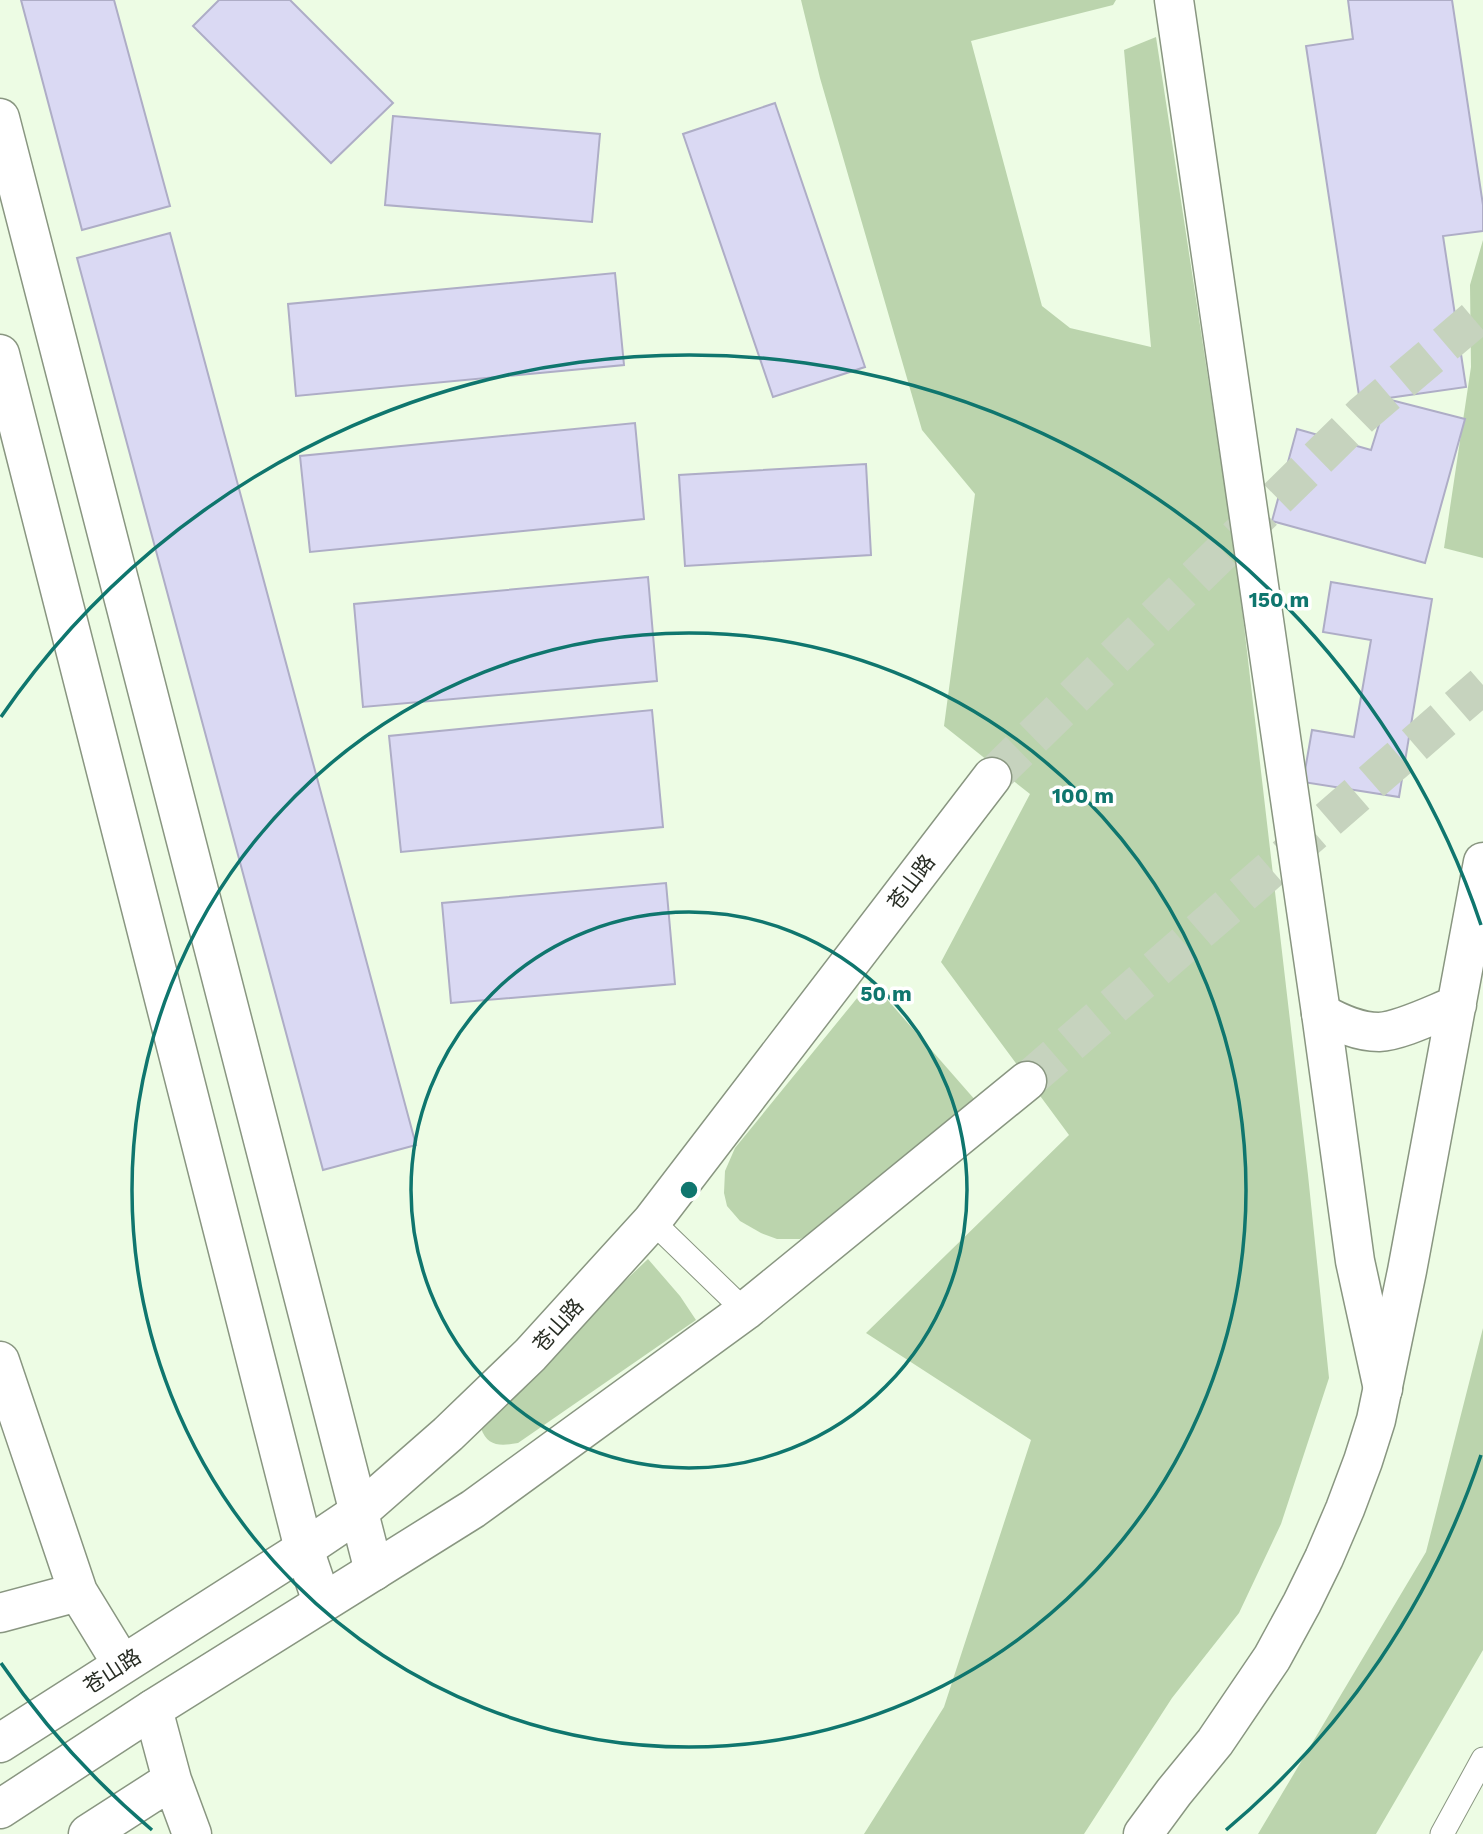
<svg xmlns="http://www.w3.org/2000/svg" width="1483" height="1834" viewBox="0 0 1483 1834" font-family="'Work Sans','Noto Sans SC',sans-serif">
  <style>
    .green { fill: #bbd4ad }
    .building { fill: #dad9f3; stroke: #aeadc6; stroke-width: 2 }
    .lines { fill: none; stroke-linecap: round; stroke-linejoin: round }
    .secondary-tunnel { stroke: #c6d3be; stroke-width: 38; stroke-dasharray: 38 19; stroke-linecap: butt }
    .service-casing { stroke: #899681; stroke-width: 25 }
    .minor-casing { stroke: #899681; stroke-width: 41 }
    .tertiary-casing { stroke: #899681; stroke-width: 41 }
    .secondary-casing { stroke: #899681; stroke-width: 41 }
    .service { stroke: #fff; stroke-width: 23 }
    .minor { stroke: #fff; stroke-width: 38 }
    .tertiary { stroke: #fff; stroke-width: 38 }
    .secondary { stroke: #fff; stroke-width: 38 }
    .ring { fill: none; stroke: #0f766e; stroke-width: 3.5 }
    .labels { text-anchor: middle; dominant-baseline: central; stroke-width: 7; stroke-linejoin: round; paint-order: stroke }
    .street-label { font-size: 21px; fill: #282d24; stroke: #fff }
    .centre { fill: #0f766e; stroke: #fff; stroke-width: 3.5 }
    .ring-label { font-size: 21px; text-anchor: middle; font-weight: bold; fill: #0f766e; stroke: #fff; stroke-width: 7; stroke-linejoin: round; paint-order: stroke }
  </style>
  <rect width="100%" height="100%" fill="#edfce4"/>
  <path class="green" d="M801 0H1116L1113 5 971 41 1042 306 1070 328 1151 347 1124 50 1156 37 1238 574 1308 1175 1329 1378 1281 1524 1239 1613 1172 1698 1084 1834H864L944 1707 1031 1440 866 1333 1069 1135 941 962 1030 794 944 726 975 494 922 430 820 78Z
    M1483 240V558L1444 548 1471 367 1470 285Z
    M871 981 983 1109 831 1223 800 1239H777L761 1233 740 1221 727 1206 724 1193 725 1171 735 1148Z
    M648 1259 680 1296 696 1320 518 1443C501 1446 487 1447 481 1428L490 1409Z
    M1483 1328V1650L1376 1834H1258L1426 1552Z"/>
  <path class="building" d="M21 0H114L170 206 82 230Z
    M219 0H290L393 103 331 163 193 26Z
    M1348 0H1452L1483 205V231L1443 236 1466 387 1360 402 1306 46 1353 39Z
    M775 103 865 367 773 397 683 134Z
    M393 116 600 134 592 222 385 205Z
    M170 233 416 1145 323 1170 77 258Z
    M615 273 624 365 296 396 288 304Z
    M1387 399 1465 419 1425 563 1272 521 1297 429 1371 450Z
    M635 423 644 519 310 552 300 456Z
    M866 464 871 555 685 566 679 475Z
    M648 577 657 681 363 707 354 604Z
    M1331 582 1432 599 1399 797 1303 782 1312 730 1354 737 1371 640 1323 632Z
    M652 710 663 827 401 852 389 736Z
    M666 883 675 984 451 1003 442 903Z"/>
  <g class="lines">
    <path class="secondary-tunnel" d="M992 777 1362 415 1483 312
      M1027 1081 1483 685"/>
    <defs>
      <path id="service" d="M652 1221 745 1311
        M1442 1834 1483 1759"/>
      <path id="minor" d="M1321 1013C1339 1023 1358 1032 1379 1032 1401 1031 1436 1013 1457 1005
        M0 1361 78 1592 122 1664
        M0 1613 78 1592
        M153 1709 172 1780 192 1834
        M88 1834 172 1780
        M1143 1834 1174 1792 1215 1742 1272 1658 1302 1603 1324 1558 1345 1509 1363 1461 1376 1420 1407 1271 1483 862"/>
      <path id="tertiary" d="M1174 0 1321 1013 1355 1261 1383 1389
        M0 118 374 1571
        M0 354 304 1549 322 1602"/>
      <path id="secondary" d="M0 1743 304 1549 359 1512 448 1434 530 1355 652 1221 992 777
        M0 1809 153 1709 473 1509 745 1311 1027 1081"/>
    </defs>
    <use href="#service" class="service-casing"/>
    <use href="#minor" class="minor-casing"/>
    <use href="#tertiary" class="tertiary-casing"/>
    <use href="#secondary" class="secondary-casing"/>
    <use href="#service" class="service"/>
    <use href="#minor" class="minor"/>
    <use href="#tertiary" class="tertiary"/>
    <use href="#secondary" class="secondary"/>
  </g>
  <g class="ring">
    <circle cx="689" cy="1190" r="278"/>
    <circle cx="689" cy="1190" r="557"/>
    <path d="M1481 1455A835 835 0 0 1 1226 1830M152 1830A835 835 0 0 1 1 1663M1 717A835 835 0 0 1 1481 925"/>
  </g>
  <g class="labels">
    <g class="street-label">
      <text transform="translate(911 882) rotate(-53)">苍山路</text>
      <text transform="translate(558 1325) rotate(-48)">苍山路</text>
      <text transform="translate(112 1671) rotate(-33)">苍山路</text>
    </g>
  </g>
  <circle cx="689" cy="1190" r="10" class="centre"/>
  <g class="ring-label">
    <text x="1279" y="607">150 m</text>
    <text x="1083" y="803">100 m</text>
    <text x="886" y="1001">50 m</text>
  </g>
</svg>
